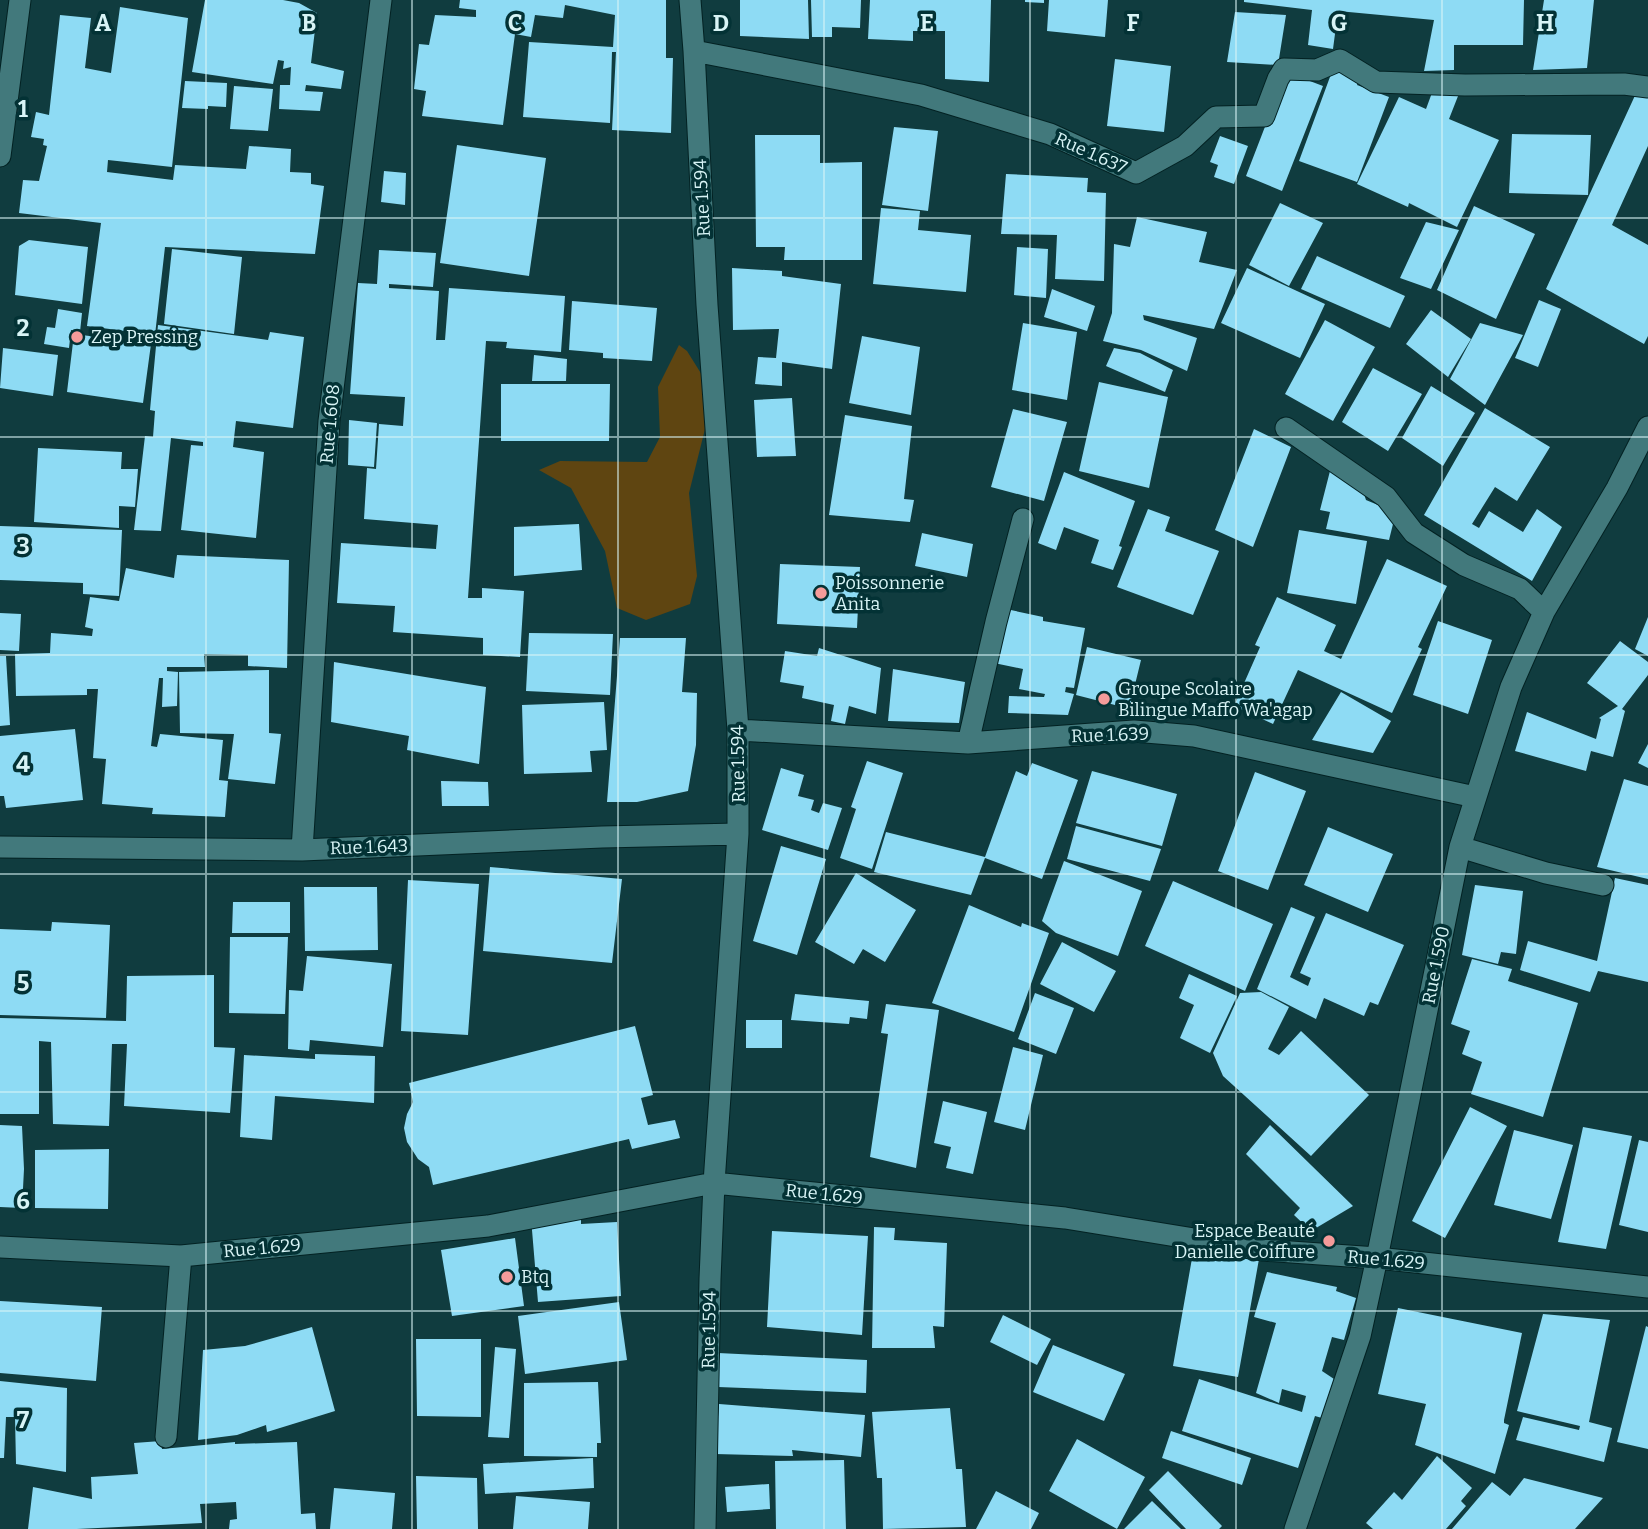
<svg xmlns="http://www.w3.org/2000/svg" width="1648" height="1529" viewBox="0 0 1648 1529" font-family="Bitter,serif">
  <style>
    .green { fill: #5f4511 }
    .building { fill: #8edbf4 }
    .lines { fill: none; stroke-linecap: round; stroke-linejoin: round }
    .street-casing { stroke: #032223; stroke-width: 23 }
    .street { stroke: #42797c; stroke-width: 21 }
    .grid { fill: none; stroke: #d8f4f6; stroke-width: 2; stroke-opacity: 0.55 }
    .poi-dot { fill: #f59b9a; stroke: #033235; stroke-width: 2.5 }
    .labels { text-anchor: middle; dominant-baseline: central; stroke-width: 7; stroke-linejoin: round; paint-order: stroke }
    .street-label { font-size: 18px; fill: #d8f4f6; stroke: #033235 }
    .poi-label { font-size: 18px; fill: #d8f4f6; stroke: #033235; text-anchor: start }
    .grid-label { font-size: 23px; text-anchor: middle; font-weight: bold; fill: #d8f4f6; stroke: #033235; stroke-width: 7; stroke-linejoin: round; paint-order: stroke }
  </style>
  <rect width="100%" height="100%" fill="#103c3f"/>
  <path class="green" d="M679 345 687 351 702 375 709 413 689 493 697 576 690 604 646 620 617 608 605 551 571 488 539 470 560 461 647 462 660 437 658 387Z"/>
  <path class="building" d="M205 0H283L299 3 317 13 311 63 344 71 341 89 306 85 305 91 323 92 320 111 279 109 280 85H290L291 67 283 69 284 61 278 60 273 84 192 72Z
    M460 0H666V58H673L671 133 612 130 616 52H612L610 123 523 117 529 42 613 47 615 15 565 5 563 18 535 15 531 37 515 34 503 125 422 116 426 91 414 89 419 44 429 45 435 15 476 17V10L459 8Z
    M740 0H808L809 39 740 36Z
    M811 0H861L860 28 832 27V37H812Z
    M870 0H991L989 82 945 79V31H913V41L868 39Z
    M1025 0H1044V3L1025 2Z
    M1049 0H1108L1105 37 1047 31Z
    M1244 0H1524L1523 45H1454V70L1424 71 1434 20 1338 11 1333 49 1308 45 1312 10 1244 2Z
    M1544 0H1594L1587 68 1533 70Z
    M120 7 188 18 172 167 108 160 107 172 173 180 175 165 246 169 249 146 291 149 290 172 311 173V184L324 186 315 254 165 247 155 335 87 326 101 223 19 213 23 180 39 181 47 146 43 145 44 139 31 137 36 112 49 115 60 15 91 18 85 68 111 73Z
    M1235 12 1286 15 1278 65 1227 62Z
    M1115 59 1171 66 1164 132 1107 126Z
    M1334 66 1360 76 1357 85 1389 97 1357 182 1299 161Z
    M1286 72 1323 86 1282 191 1246 176Z
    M185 81 227 83 226 107 208 106V109L182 108Z
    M234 86 273 89 268 131 230 129Z
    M1638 89 1648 93V146L1612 225 1648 245V336L1644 344 1546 289Z
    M1433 90 1460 91 1449 119 1499 140 1457 227 1409 203 1408 207 1357 184 1399 97 1426 109Z
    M894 127 938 131 928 211 882 205Z
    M1512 134 1591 135 1588 195 1509 193Z
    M755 135H820V163L862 162V260H784L785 247H756Z
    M1220 136 1248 146 1234 184 1214 177 1218 165 1210 162Z
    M457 145 546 158 529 276 440 263Z
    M384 171 406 173 405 205 381 202Z
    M1006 174 1088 178 1087 192 1106 193 1104 281 1055 279 1057 235 1001 234Z
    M1280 203 1323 223 1289 286 1249 265Z
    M1474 206 1535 234 1496 319 1437 290Z
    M881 208 920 211 918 230 971 235 966 292 873 284Z
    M1137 217 1207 232 1199 262 1237 270 1214 329 1143 315 1144 320 1197 338 1187 371 1141 350 1103 341 1112 313 1114 244 1130 247Z
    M1426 222 1459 230 1431 289 1400 278Z
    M29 240 88 247 82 304 15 295 19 246Z
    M1017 247 1048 249 1046 298 1014 295Z
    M172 249 242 257 234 334 164 324Z
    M379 250 436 253 433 287 389 284V288L439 291 436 340H445L449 288 565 296 561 352 506 348 507 342 486 341 468 598H482V588L524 591 520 657 483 655V638L393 632 395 606 337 603 341 543 436 549 438 525 364 519 367 468 376 469 379 424 403 426 405 397 350 394 358 283 377 284Z
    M1317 256 1405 296 1390 328 1301 289Z
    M732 268 782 271V276L841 284 832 369 782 362V386L755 384 758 357 776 358 779 329 733 330Z
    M1247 268 1325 304 1300 358 1221 323Z
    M1052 289 1095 306 1087 331 1044 317Z
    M1539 300 1561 309 1538 367 1515 358Z
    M572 301 657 308 652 361 603 358V353L569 350Z
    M58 309 82 313 80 332 71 330 69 348 44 344 47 327 55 328Z
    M1431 310 1471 339 1448 377 1406 344Z
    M1325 320 1375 347 1333 421 1285 394Z
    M1023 323 1077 332 1067 400 1012 390Z
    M1480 323 1523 335 1485 405 1450 379Z
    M158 325 268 340 270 332 304 337 293 428 236 421 233 447 264 452 256 538 181 530 191 445 203 446V442L171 438 161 531 134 530 145 436 153 437 155 411 150 410Z
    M74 334 151 344 143 403 67 392Z
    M862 336 920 347 911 415 849 403Z
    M3 348 58 355 53 396 0 388Z
    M1114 348 1140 353 1173 370 1165 392 1106 366Z
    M534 355 567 359 566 381H532Z
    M1373 368 1422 394 1388 451 1342 422Z
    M1099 382 1168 397 1149 488 1079 471Z
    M501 384H610L609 441H501Z
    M1431 386 1475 413 1443 466 1402 438Z
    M792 398 796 456 757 457 754 400Z
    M1485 408 1550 447 1517 501 1495 487 1472 524 1479 528 1489 511 1523 532 1537 509 1562 527 1532 581 1424 515Z
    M1013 409 1067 422 1044 501 991 487Z
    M845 415 912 426 904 499 914 500 910 522 829 515Z
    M349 420 377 423 374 467 348 465Z
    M1254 429 1291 447 1253 547 1215 530Z
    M38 448 122 452 121 469H138L135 507 119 506V528L34 522Z
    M1330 471 1362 488 1366 500 1378 505 1394 520 1389 540 1326 529 1330 512 1320 510Z
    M1064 472 1135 501 1119 546 1122 547 1113 570 1091 563 1099 540 1064 527 1056 550 1038 543Z
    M1148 509 1170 517 1165 531 1219 551 1193 615 1117 587Z
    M579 524 582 570 514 576V527Z
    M0 526 122 530 119 596 83 594V583L0 580Z
    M1299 530 1367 541 1356 604 1287 593Z
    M922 533 973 544 967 577 915 566Z
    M177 555 289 560 287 668 248 666V655L204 654 205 667H167V671L178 672 177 706 162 707 163 678H159L151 746 157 747 160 734 223 740 219 780 228 781 225 817 152 814 153 808 102 804 106 759 93 758 98 689H87V695L16 696 15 654 50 653 51 633 92 636 93 629 85 627 90 597 119 601 126 568 174 578Z
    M1387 559 1447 586 1418 647 1422 649 1392 713 1298 670 1273 724 1234 706 1260 647 1255 645 1277 597 1336 625 1324 651 1341 659Z
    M780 564 860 567 857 628 777 624Z
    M1006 609 1043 617V621L1085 628 1074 688 1066 687 1065 692 1074 694 1068 715 1008 713 1009 696 1044 697 1045 694 1019 689 1023 669 994 663Z
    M0 613 21 614 19 651 0 650Z
    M1648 617V656L1635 649Z
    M1438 621 1492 640 1468 714 1413 695Z
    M529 633 613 634 610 695 526 691Z
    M620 638H686L682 692 697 693 696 745 688 791 637 802H607Z
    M1620 641 1648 662V675L1622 709 1625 711 1613 757 1591 751 1586 771 1515 751 1527 712 1596 739 1601 719 1599 718 1618 706 1587 683Z
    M1087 647 1141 660 1130 705 1116 701 1115 705 1076 695Z
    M819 648 881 668 876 714 849 706 845 724 831 721 834 705 802 698 804 686 780 682 785 651 817 656Z
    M0 656H6L10 725 0 726Z
    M334 662 486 687 479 764 407 750 409 736 331 722Z
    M893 669 965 682 959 723 888 721Z
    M269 670V733L281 734 275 784 228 779 234 734 180 733 179 672Z
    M1341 692 1391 721 1373 753 1312 740Z
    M604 702 607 750 590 751 592 772 524 774 522 705Z
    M75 729 83 800 6 808 4 796H0V736Z
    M1648 744V768L1638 763Z
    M867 761 903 773 872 869 840 858 856 809 851 807Z
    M1032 763 1078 780 1042 879 985 858 971 895 874 872 886 832 985 857 1016 771 1027 776Z
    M781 768 804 775 798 796 814 800 811 810 819 813 823 803 842 808 828 850 762 830Z
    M1092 771 1177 794 1162 846 1076 823Z
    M1255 772 1306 791 1268 890 1218 871Z
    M1624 779 1648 786V879L1597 867Z
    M441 781 488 782 489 806H442Z
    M1076 826 1161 849 1150 881 1067 859Z
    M1328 827 1393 854 1368 912 1304 885Z
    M781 846 826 859 797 955 753 941Z
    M1064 861 1142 891 1118 956 1056 933 1042 921Z
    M490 867 622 879 612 963 483 951Z
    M856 873 916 910 885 962 863 949 854 964 815 942Z
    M1615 878 1648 885V982L1598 971 1590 992 1520 970 1528 941 1597 961Z
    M408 880 479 884 468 1035 401 1031Z
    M1173 881 1273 924 1245 991 1145 946Z
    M1475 885 1523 891 1516 954 1501 952 1498 964 1462 955Z
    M304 887H377L378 950 305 951Z
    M233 902H290V933H232Z
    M969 905 1021 927 1022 923 1049 933 1014 1032 932 1003Z
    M1291 907 1315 917 1290 977 1308 986 1311 978 1300 973 1326 913 1404 945 1378 1005 1370 1002 1364 1016 1324 998 1316 1019 1257 989Z
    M52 922 110 925 106 1018 0 1015V929L51 931Z
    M230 937H288L285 1014 229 1013Z
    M1062 942 1116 971 1094 1012 1040 984Z
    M307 956 392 964 383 1047 310 1040 309 1051 288 1049 289 990 303 991Z
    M1472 959 1512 969 1508 981 1578 1003 1543 1117 1471 1094 1482 1062 1462 1054 1470 1031 1451 1024Z
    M1189 974 1237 996 1210 1053 1180 1038 1194 1005 1179 998Z
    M214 975V1047L235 1048 230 1113 124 1106 127 1044H112L109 1126 53 1124 51 1042 39 1041V1114H0V1018L126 1021 127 976Z
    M1261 992 1289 1007 1268 1049 1279 1055 1301 1031 1369 1095 1311 1156 1223 1076 1213 1053 1240 993Z
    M1035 993 1074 1008 1056 1054 1018 1039Z
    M795 994 869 1001 867 1019 850 1017 849 1024 791 1020Z
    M886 1004 939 1010 916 1168 870 1157 888 1034 881 1033Z
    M746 1020H782V1048H746Z
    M635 1026 653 1095 641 1098 648 1125 675 1120 680 1138 632 1149 629 1139 433 1185 429 1167 418 1159 407 1142 404 1128 407 1114 413 1102 409 1083Z
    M1013 1047 1043 1055 1025 1130 994 1122Z
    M315 1054 375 1056 374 1103 275 1096 272 1140 240 1137 244 1055 315 1059Z
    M943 1101 987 1112 973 1174 946 1168 951 1147 934 1143Z
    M1470 1107 1507 1126 1445 1238 1412 1221Z
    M0 1125 22 1126 24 1169 22 1208 0 1207Z
    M1270 1125 1353 1206 1311 1231 1294 1215 1300 1208 1246 1154Z
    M1583 1127 1632 1136 1606 1249 1558 1242Z
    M1514 1130 1573 1145 1551 1219 1494 1205Z
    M1639 1140 1648 1142V1232L1619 1225Z
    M109 1149 108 1209 35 1208V1150Z
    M581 1214V1224L617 1222 621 1296 538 1302 531 1218Z
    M874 1227 895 1228 894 1240 947 1243 944 1327 933 1326 935 1348H872Z
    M772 1231 868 1236 862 1335 767 1327Z
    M515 1238 524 1306 452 1316 441 1250Z
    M1194 1247 1259 1259 1238 1377 1173 1366Z
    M1267 1272 1337 1287 1336 1291 1356 1298 1344 1340 1332 1337 1322 1371 1334 1379 1322 1418 1315 1416 1298 1468 1182 1431 1199 1379 1302 1412 1306 1396 1282 1389 1279 1403 1256 1393 1276 1323 1254 1317Z
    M0 1301 102 1307 96 1381 0 1373Z
    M619 1302 627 1360 525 1374 518 1316Z
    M1398 1308 1522 1333 1504 1420V1423L1509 1425 1495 1474 1415 1445 1426 1404 1378 1394Z
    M1543 1314 1610 1320 1589 1422 1612 1428 1604 1462 1516 1440 1523 1417 1579 1430 1580 1426 1517 1411Z
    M1003 1315 1051 1339 1037 1365 990 1342Z
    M1646 1326 1648 1327V1449L1617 1442Z
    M312 1327 335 1411 267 1432 266 1425 237 1435 198 1440 203 1350 245 1346Z
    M416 1339H481V1417L417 1416Z
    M1053 1345 1125 1374 1104 1421 1033 1392Z
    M495 1347 516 1349 509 1438 488 1437Z
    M718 1353 867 1360 866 1393 718 1387Z
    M0 1381 67 1388 66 1472 16 1464 15 1417H6L4 1458H0Z
    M598 1382 601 1443H597V1457L524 1456V1383Z
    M719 1404 865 1415 861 1457 792 1450 793 1456 715 1454Z
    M950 1408 956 1469H962L966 1527 883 1529 882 1478H877L872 1412Z
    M1171 1431 1251 1458 1242 1485 1162 1458Z
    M1077 1439 1145 1477 1117 1529 1049 1491Z
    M161 1441 162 1449 235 1442V1444L297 1442 301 1514 315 1513 316 1529H229L230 1520 237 1519 236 1502 200 1504 202 1523 77 1529H28L33 1487 92 1499 91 1477 138 1474 134 1443Z
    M1437 1456 1472 1488 1461 1501 1466 1506 1446 1529H1373L1366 1523 1394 1492 1402 1500Z
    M593 1458 594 1488 485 1494 483 1464Z
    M844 1460 846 1529H776L775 1461Z
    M1168 1471 1222 1526 1219 1529H1186L1149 1490Z
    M416 1476 477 1478 478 1529H417Z
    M1524 1478 1603 1498 1575 1529H1452L1492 1482 1510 1496Z
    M769 1484 770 1509 727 1512 725 1487Z
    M334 1488 395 1493 392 1529H330Z
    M996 1491 1039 1513 1031 1529H976Z
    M516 1496 590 1502 588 1529H513Z
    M1152 1501 1181 1529H1124Z"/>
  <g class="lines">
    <defs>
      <path id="street" d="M690 0 694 51 707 305 738 730V834L714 1183 710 1279 705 1529
        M694 51 921 95 1050 134 1136 173 1185 146 1216 117 1264 116 1278 79 1284 69 1317 70 1340 60 1376 82 1465 85 1624 84 1648 87
        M0 156 20 0
        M1286 428 1386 497 1414 533 1464 565 1520 589 1544 612
        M738 730 968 743 1134 731 1194 736 1475 797
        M968 743 996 622 1023 519
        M0 847 302 850 602 837 738 834
        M1460 847 1546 873 1603 885
        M302 850 329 421 381 0
        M0 1247 181 1256 488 1226 714 1183 1065 1218 1262 1250 1377 1258 1648 1287
        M166 1437 181 1256
        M1295 1529 1360 1336 1377 1258 1460 847 1511 687 1544 612 1617 488 1648 427"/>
    </defs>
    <use href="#street" class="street-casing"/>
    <use href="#street" class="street"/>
  </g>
  <path class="grid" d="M206 0V1529M412 0V1529M618 0V1529M824 0V1529M1030 0V1529M1236 0V1529M1442 0V1529M0 218H1648M0 437H1648M0 655H1648M0 874H1648M0 1092H1648M0 1311H1648"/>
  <g class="poi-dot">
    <circle cx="77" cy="337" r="7"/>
    <circle cx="821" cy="593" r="7"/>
    <circle cx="1104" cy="699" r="7"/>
    <circle cx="1329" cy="1241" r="7"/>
    <circle cx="507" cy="1277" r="7"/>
  </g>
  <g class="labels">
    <g class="street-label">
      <text transform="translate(1091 153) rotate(24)">Rue 1.637</text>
      <text transform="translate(702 198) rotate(-93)">Rue 1.594</text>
      <text transform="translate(330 424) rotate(-85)">Rue 1.608</text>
      <text transform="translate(1110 735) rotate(-2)">Rue 1.639</text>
      <text transform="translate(738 764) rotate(-91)">Rue 1.594</text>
      <text transform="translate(369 847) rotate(-2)">Rue 1.643</text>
      <text transform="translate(1436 965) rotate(-79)">Rue 1.590</text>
      <text transform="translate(824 1194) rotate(6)">Rue 1.629</text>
      <text transform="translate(262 1248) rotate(-5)">Rue 1.629</text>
      <text transform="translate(1386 1260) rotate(5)">Rue 1.629</text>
      <text transform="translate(709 1330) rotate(-89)">Rue 1.594</text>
    </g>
    <g class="poi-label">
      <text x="91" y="337">Zep Pressing</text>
      <text x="835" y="583">Poissonnerie<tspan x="835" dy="21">Anita</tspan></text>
      <text x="1118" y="689">Groupe Scolaire<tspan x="1118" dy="21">Bilingue Maffo Wa'agap</tspan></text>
      <text x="1315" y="1231" text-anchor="end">Espace Beauté<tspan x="1315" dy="21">Danielle Coiffure</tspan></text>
      <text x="521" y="1277">Btq</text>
    </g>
  </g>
  <g class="grid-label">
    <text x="103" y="31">A</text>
    <text x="309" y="31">B</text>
    <text x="515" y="31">C</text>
    <text x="721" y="31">D</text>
    <text x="927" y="31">E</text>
    <text x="1133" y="31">F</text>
    <text x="1339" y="31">G</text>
    <text x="1545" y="31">H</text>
    <text x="23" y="117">1</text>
    <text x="23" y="336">2</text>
    <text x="23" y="554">3</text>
    <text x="23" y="772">4</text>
    <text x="23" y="991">5</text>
    <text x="23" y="1209">6</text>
    <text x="23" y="1428">7</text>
  </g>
</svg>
